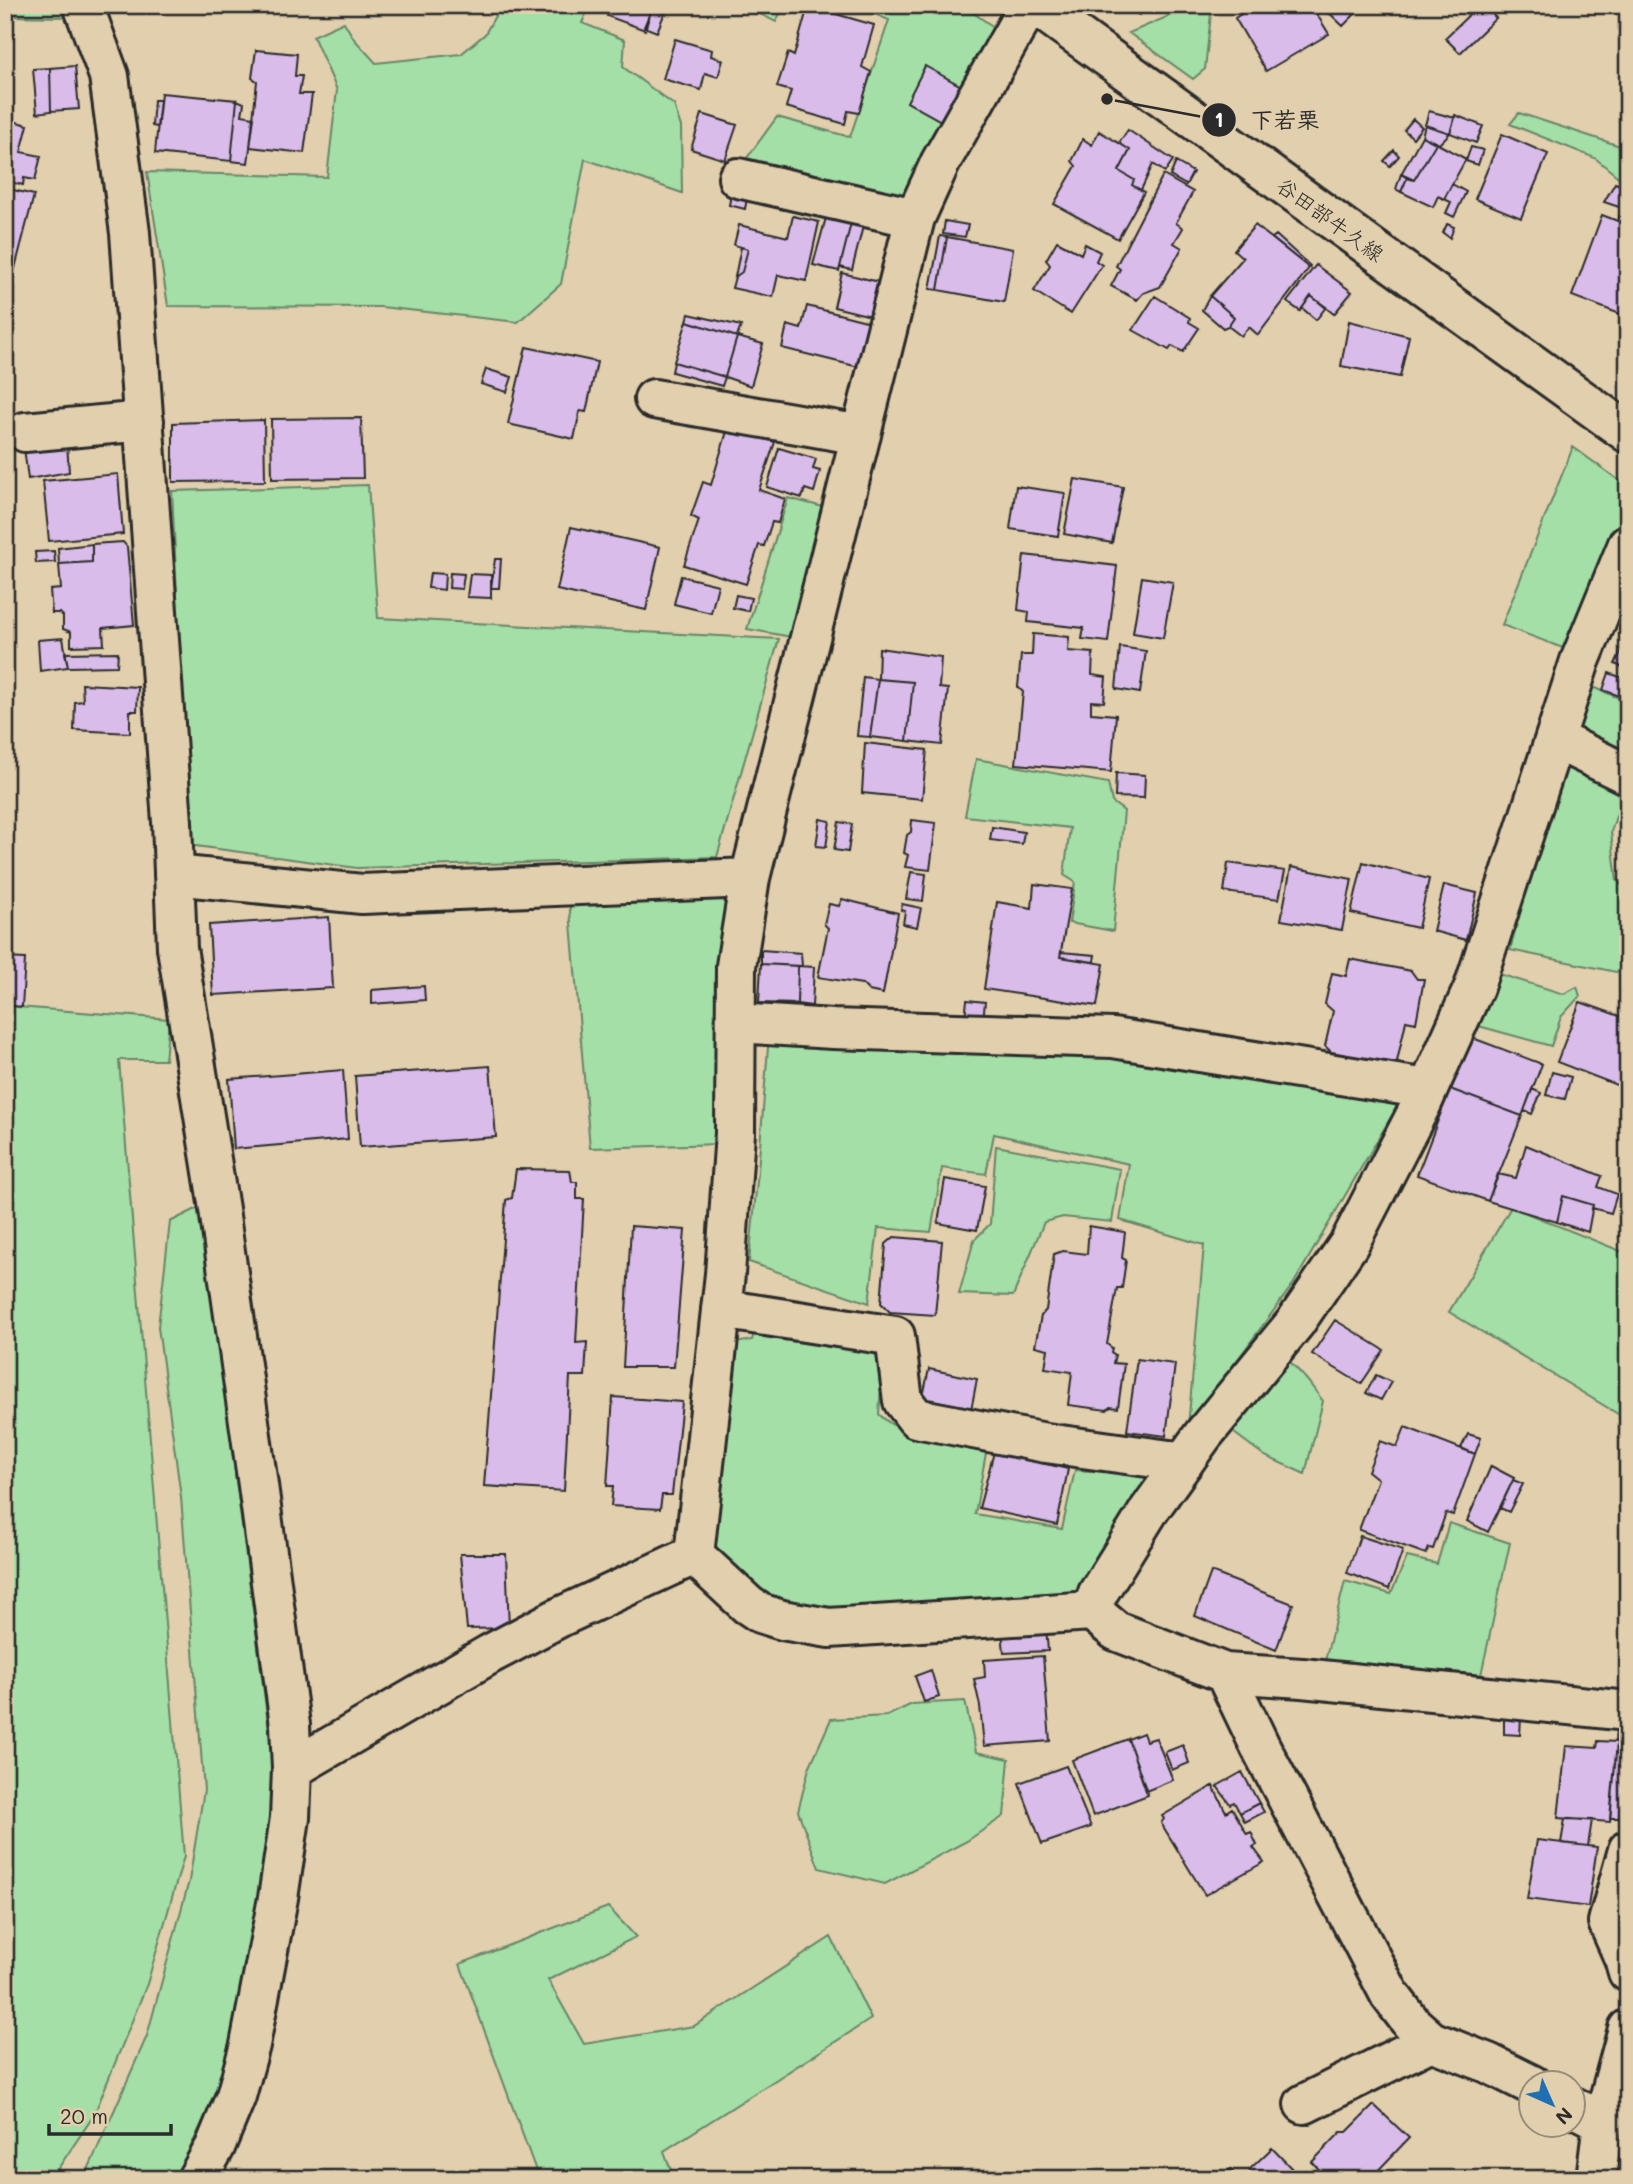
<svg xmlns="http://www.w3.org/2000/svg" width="1633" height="2184" viewBox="0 0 1633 2184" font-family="Mali,'Klee One',sans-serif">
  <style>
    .green { fill: #a3dfa6; stroke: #678568; stroke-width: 2 }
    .building { fill: #d9bcea; stroke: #2b2b2b; stroke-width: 2 }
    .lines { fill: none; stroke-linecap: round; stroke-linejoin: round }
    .minor-casing { stroke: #2b2b2b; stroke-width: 44 }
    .major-casing { stroke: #2b2b2b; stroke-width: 44 }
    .minor { stroke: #e1cfad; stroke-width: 38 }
    .major { stroke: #e1cfad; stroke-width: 38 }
    .labels { text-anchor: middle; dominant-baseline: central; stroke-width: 5; stroke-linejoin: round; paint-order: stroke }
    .street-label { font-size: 21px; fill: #2b2b2b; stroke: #e1cfad }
    .leader { fill: none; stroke: #2b2b2b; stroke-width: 2.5 }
    .callout-dot { fill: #2b2b2b; stroke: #e1cfad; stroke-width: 2.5 }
    .mark-label { font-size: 21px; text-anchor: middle; font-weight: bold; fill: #fff }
    .callout-label { font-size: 23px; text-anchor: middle; font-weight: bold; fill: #2b2b2b; stroke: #e1cfad; stroke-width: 5; stroke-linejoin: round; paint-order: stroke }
  </style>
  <rect width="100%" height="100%" fill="#e1cfad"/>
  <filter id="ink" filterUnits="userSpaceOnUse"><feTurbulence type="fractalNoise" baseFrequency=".0143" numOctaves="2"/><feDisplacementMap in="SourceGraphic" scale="14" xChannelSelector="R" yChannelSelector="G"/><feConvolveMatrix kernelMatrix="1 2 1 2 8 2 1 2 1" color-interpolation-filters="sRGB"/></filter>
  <g filter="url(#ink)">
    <path class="green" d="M5 5H65L70 17 5 16Z
      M501 5H590L582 23 625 40 623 67 674 105 681 127 682 193 585 159 561 284 518 322 381 307 168 306 147 172 327 177 337 90 313 36 344 22 354 39 376 63 461 54 485 34Z
      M742 5H784L776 22Z
      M853 5H962L995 28 907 196 747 158 777 117 850 137 889 20Z
      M1174 5H1212L1205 69 1193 79 1129 33 1167 17Z
      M1519 113 1620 146H1628V185L1595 158 1510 124Z
      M1573 447 1628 487V503L1568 650 1502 625Z
      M368 485 378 618 779 639 717 857 357 868 189 845 172 491Z
      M788 498 823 507 792 637 747 629Z
      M1591 686 1628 702V759L1575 732Z
      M976 759 1108 783 1112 802 1124 811 1113 931 1069 923 1075 882 1064 875 1070 828 965 816Z
      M1562 760 1610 779 1623 794 1611 832 1617 880 1628 892V960L1626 966 1616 972 1510 950Z
      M731 892 720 1144 590 1148 569 899Z
      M1499 974 1564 994 1577 987 1580 996 1561 1017 1551 1046 1475 1025Z
      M5 1006 169 1019 165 1060H119L184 1856 147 1984 94 2115 51 2179H5Z
      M769 1035 1112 1050 1402 1098 1294 1283 1188 1427 1204 1245 1120 1220 1129 1164 994 1134 986 1174 942 1168 931 1232 878 1228 869 1303 749 1262 758 1171Z
      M996 1146 1120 1169 1112 1222 1063 1217 1044 1222 1013 1296 959 1294 974 1240 990 1224Z
      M200 1207 275 1776 256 1929 234 2043 210 2107 175 2179H84L147 2036 189 1881 204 1790 181 1497 158 1327 170 1222Z
      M1511 1207 1628 1254V1420L1449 1312Z
      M757 1323 884 1346 879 1414C901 1438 955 1445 986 1453L975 1514 1062 1529 1075 1470 1155 1475 1082 1597 805 1612 760 1594 712 1550 730 1344 752 1340Z
      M1282 1353 1307 1380 1323 1401 1305 1474 1265 1456 1226 1427Z
      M1449 1523 1510 1543 1481 1675 1325 1661 1345 1581 1391 1594 1407 1557 1437 1564Z
      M965 1701 976 1752 1009 1759 1004 1816 967 1841 885 1884 819 1868 798 1811 809 1768 831 1719 887 1716 912 1704Z
      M608 1907 636 1937 548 1980 584 2044 694 2026 831 1937 871 2019 664 2151 674 2179H539L460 1964Z"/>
    <path class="building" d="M611 5H653L645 30 607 16Z
      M653 5H668L657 32 644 27Z
      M1124 5H1146L1139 15Z
      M1255 5H1311L1329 34 1266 71 1235 18Z
      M1321 5H1364L1343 26Z
      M1479 5H1483L1496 18 1460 53 1445 38Z
      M808 6 874 25 862 67 871 72 859 113 848 111 845 124 786 107 791 91 777 87 788 53 794 56Z
      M675 39 712 50 711 56 723 60 718 77 705 73 701 90 663 79Z
      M256 50 297 54 295 76H302L299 94H312L304 153 250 147 257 81 252 78Z
      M75 66 79 109 51 111 50 68Z
      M925 66 961 86 943 122 907 102Z
      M50 68 51 111 37 113 33 69Z
      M161 93 237 100 231 161 155 153Z
      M154 100H160L157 127 152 126Z
      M237 100 244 103 242 115 254 117 248 163 231 161Z
      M1429 111 1455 118 1450 133 1425 125Z
      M702 114 737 125 725 160 691 149Z
      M1455 115 1483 126 1476 143 1450 133Z
      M5 119 28 125 21 152 41 156 35 180 24 178 23 185 5 181Z
      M1413 119 1422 127 1413 138 1404 130Z
      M1425 125 1450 133 1439 144 1422 136Z
      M1128 130 1173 160 1165 172 1153 164 1141 190 1132 185 1134 180 1119 171 1130 150 1119 143Z
      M1099 131 1130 150 1119 171 1134 180 1132 185 1144 192 1118 239 1054 204 1076 166 1072 161 1083 139 1092 145Z
      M1502 134 1548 154 1521 218 1475 199Z
      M1422 136 1436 143 1414 180 1401 174Z
      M1436 143 1466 159 1444 199 1438 196 1433 207 1401 192 1407 178 1414 180Z
      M1471 147 1483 150 1478 165 1466 161Z
      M1394 150 1399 156 1390 166 1384 161Z
      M1176 162 1193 172 1186 185 1170 176Z
      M1401 174 1407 178 1401 192 1396 189Z
      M1163 175 1193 192 1176 223 1183 228 1174 243 1182 248 1160 287 1143 293 1137 300 1111 286 1120 269 1116 266Z
      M1615 183 1628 188V225L1618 221 1622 208 1604 202Z
      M1452 184 1466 192 1454 217 1446 213 1451 202 1444 199Z
      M5 188 34 195 7 299 5 298Z
      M732 189 748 193 745 209 729 205Z
      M827 214 852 219 839 271 813 265Z
      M1602 215 1628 225V317L1572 296Z
      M793 216 819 222 806 281 778 275 773 297 732 288 735 277 742 272 748 249 734 245 739 225 788 237Z
      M852 219 864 222 852 270 840 267Z
      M945 221 968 225 965 237 943 234Z
      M1447 224 1454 227 1450 238 1443 233Z
      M1255 225 1309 268 1258 335 1249 327 1241 336 1228 326 1234 317 1210 296 1243 258 1234 250Z
      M1276 235 1310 266 1309 268 1272 238Z
      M940 236 947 237 938 290 930 289Z
      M947 237 1013 249 1004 302 938 290Z
      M1057 241 1081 254 1085 244 1100 252 1096 261 1102 265 1071 314 1034 291 1050 265 1046 260Z
      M741 247 748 249 742 272 735 277Z
      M1316 265 1352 292 1334 314 1311 296 1300 311 1287 302Z
      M842 273 879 282 871 316 834 307Z
      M1155 296 1190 318 1189 322 1199 328 1183 352 1172 346 1169 350 1133 330Z
      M1210 296 1234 317 1228 326 1223 328 1202 310Z
      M1311 296 1326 307 1316 320 1302 308Z
      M807 306 874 323 863 368 782 348 787 325 801 329Z
      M689 314 741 326 737 337 687 321Z
      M687 321 737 337 725 377 674 362Z
      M1349 321 1409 336 1400 377 1341 366Z
      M737 337 763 344 751 386 725 377Z
      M526 347 597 362 586 412 580 411 574 439 508 424Z
      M674 362 725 377 722 386 672 372Z
      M486 369 512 377 507 392 481 384Z
      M361 418 363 478 272 479 271 419Z
      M264 420 265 481 173 482V423Z
      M728 428 775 442 759 490 785 499 778 523 772 522 764 546 759 545 746 584 684 565 699 520 691 516 703 482 711 485Z
      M67 444 69 472 28 479 24 448Z
      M779 448 816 459 813 469 820 471 814 492 805 489 802 498 767 487Z
      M118 474 123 534 49 541 43 481Z
      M1075 479 1123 487 1112 543 1064 534Z
      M1016 486 1065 493 1058 536 1010 529Z
      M571 527 660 547 646 610 557 590Z
      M123 542 127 547 134 625 103 628 104 645 71 646V632L63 629V616L60 613H52L50 590 61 589 59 564 92 562V544Z
      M92 544V562L59 564 58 548Z
      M54 551 55 562 36 563 35 552Z
      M1024 555 1117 566 1108 642 1082 639 1084 628 1028 622 1029 612 1018 610Z
      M495 559H501L499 588H491Z
      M430 573 445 574 444 590 428 588Z
      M450 573 464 574 462 589 449 588Z
      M470 574 491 575V598L467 597Z
      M681 576 718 585 711 613 674 604Z
      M1142 577 1173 582 1163 638 1133 633Z
      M736 595 751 598 748 611 733 608Z
      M1033 634 1069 637 1068 651 1093 653 1092 675 1106 677 1104 702 1091 701V713L1116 715 1111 772 1016 764 1023 692 1018 687 1021 655H1032Z
      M1628 637V670L1615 664Z
      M63 638 68 667 40 671 38 640Z
      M1120 647 1146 651 1140 693 1116 689Z
      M879 648 941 657 939 688 948 689 942 745 907 741 913 682 878 679Z
      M118 652 117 666 68 667 65 653Z
      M1609 673 1628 680V699L1603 690Z
      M863 677 878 679 870 737 857 736Z
      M878 679 913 682 907 741 870 737Z
      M82 684 138 687 137 711H130V733L74 730 75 702 83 701Z
      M865 743 927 750 922 799 862 793Z
      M1116 773 1145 775 1144 798 1115 797Z
      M820 819 830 821 826 847 816 846Z
      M912 820 936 823 930 870 905 867 908 855 904 853 907 835 911 832Z
      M839 822 852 824 848 852 834 850Z
      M992 827 1024 832 1022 844 990 840Z
      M1363 862 1429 879 1418 928 1351 913Z
      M1228 863 1285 871 1279 899 1224 892Z
      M1291 867 1352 879 1342 930 1281 920Z
      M911 872 926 874 923 901 906 899Z
      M1034 884 1072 889 1060 957 1104 964 1097 1006 984 989 997 902 1032 908Z
      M1444 885 1477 893 1466 940 1433 931Z
      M842 899 898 913 883 994 869 991 862 984 818 977 828 928 824 924 829 904 839 906Z
      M902 904 921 908 917 927 903 924 905 911 901 910Z
      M329 917 333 988 213 995 209 925Z
      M761 950 801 953 802 966 761 964Z
      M1061 952 1095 955 1094 962 1060 957Z
      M5 958 25 959 22 1007 5 1005Z
      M1350 959 1411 971 1417 979H1424L1416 1023 1406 1021 1396 1066 1331 1052 1325 1046 1333 1011 1325 1004 1332 973 1346 976Z
      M761 964 798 966 797 1004 759 1003Z
      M798 966 814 967 812 1006 797 1004Z
      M424 986 425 1000 372 1004V990Z
      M967 1000 985 1002 983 1020 965 1018Z
      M1580 1002 1628 1019V1062L1619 1086 1557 1062Z
      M1470 1037 1542 1064 1522 1116 1450 1089Z
      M490 1066 496 1137 360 1147 355 1076Z
      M343 1070 348 1139 234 1149 229 1079Z
      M1552 1072 1571 1077 1565 1099 1546 1095Z
      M1450 1089 1522 1116 1488 1201 1417 1175Z
      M1532 1089 1541 1093 1532 1114 1524 1111Z
      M1526 1145 1602 1176 1598 1187 1617 1194 1611 1213 1592 1208 1593 1205 1563 1196 1557 1222 1488 1201 1498 1174 1516 1178Z
      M516 1169 570 1170 572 1182H577V1199H584L576 1343 587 1342 585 1376H570L564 1491 484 1486 506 1200 512 1198Z
      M1628 1176V1199L1621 1196Z
      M945 1179 985 1186 977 1230 938 1223Z
      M1563 1196 1593 1205 1588 1232 1557 1222Z
      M631 1226 685 1230 674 1367H623Z
      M1089 1226 1125 1232 1122 1258 1126 1260 1122 1288H1117L1107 1344 1112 1348 1111 1352 1115 1355 1113 1363 1124 1364 1118 1408 1110 1407 1107 1410 1068 1405 1072 1372 1045 1368 1048 1349 1035 1346 1041 1316 1046 1310 1054 1254 1063 1251 1087 1254Z
      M894 1237 942 1241 935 1315 890 1312 881 1303 886 1244Z
      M1335 1320 1384 1350 1361 1384 1312 1354Z
      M1137 1359 1175 1364 1166 1436 1127 1431Z
      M929 1369 977 1379 971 1410 922 1401Z
      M1376 1375 1391 1382 1381 1400 1366 1393Z
      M613 1397 682 1402 672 1495H662L660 1509 611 1506 613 1486H607Z
      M1405 1427 1475 1454 1453 1515 1446 1513 1433 1549 1429 1548 1426 1554 1359 1530 1378 1479 1368 1471 1380 1441 1397 1447Z
      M1468 1434 1481 1438 1475 1454 1461 1448Z
      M994 1452 1068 1469 1057 1525 979 1508Z
      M1491 1466 1514 1478 1488 1532 1467 1521Z
      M1513 1480 1523 1484 1509 1512 1500 1508Z
      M1360 1536 1403 1550 1389 1589 1347 1573Z
      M460 1554H506L509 1628 467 1629Z
      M1211 1572 1293 1604 1276 1650 1195 1616Z
      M1046 1628 1048 1651 1004 1653 1002 1631Z
      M1043 1656 1050 1741 984 1746 980 1706 974 1679 985 1677 984 1660Z
      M931 1670 939 1697 924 1702 915 1676Z
      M1504 1717H1521L1520 1735 1504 1734Z
      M1616 1726H1628V1783L1619 1818H1610L1617 1742H1615Z
      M1143 1733 1146 1741 1156 1738 1173 1780 1146 1791 1128 1739Z
      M1128 1739 1148 1795 1093 1816 1072 1760Z
      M1598 1741 1617 1742 1610 1822 1558 1818 1566 1746 1597 1748Z
      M1183 1745 1189 1763 1172 1770 1165 1752Z
      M1066 1766 1091 1827 1042 1844 1019 1783Z
      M1242 1772 1259 1803 1240 1813 1234 1802 1230 1804 1217 1786Z
      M1213 1786 1226 1812 1232 1808 1247 1834 1251 1832 1257 1845 1253 1847 1264 1862 1205 1895 1161 1823 1164 1819 1162 1816Z
      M1259 1803 1264 1812 1245 1822 1240 1813Z
      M1565 1819 1592 1820 1588 1846 1561 1843Z
      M1537 1840 1597 1847 1588 1907 1527 1899Z
      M1374 2105 1409 2138 1370 2179H1328L1312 2162 1341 2132H1347Z
      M1272 2148 1294 2171 1286 2179H1257L1249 2170Z
      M1231 2169 1237 2179H1217Z"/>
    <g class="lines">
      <defs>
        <path id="minor" d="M83 5 109 76 130 233 172 822 177 948 219 1209 258 1485 290 1725 292 1769 290 1818 278 1898 250 2045 236 2096 215 2147 197 2179
          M738 178 915 218
          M654 399 861 435
          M25 432 144 421
          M1555 739 1628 775
          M174 875 362 894 750 878
          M736 1023 833 1029 1113 1038 1427 1089
          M721 1309 895 1336 903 1401 916 1418 1046 1443 1184 1462
          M694 1555 725 1274 735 1133 736 966 750 878 915 218 940 163 1029 5
          M694 1555 748 1605 760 1613 782 1620 829 1628 1092 1611 1116 1631 1225 1673 1302 1678 1628 1711
          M1092 1611 1098 1593 1150 1509 1203 1435 1295 1323 1349 1244 1422 1103 1474 987 1580 661 1628 544
          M1225 1673 1260 1746 1390 1995 1413 2025 1431 2041
          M292 1769 490 1654 560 1617 694 1555
          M1628 1850 1608 1922 1624 1958 1628 1972
          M1304 2104 1431 2041 1488 2063 1532 2085
          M1574 2107 1603 2122
          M1596 2179 1603 2122 1628 2029"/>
        <path id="major" d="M1035 5 1628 433"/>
      </defs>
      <use href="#minor" class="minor-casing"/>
      <use href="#major" class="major-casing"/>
      <use href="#minor" class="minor"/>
      <use href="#major" class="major"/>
    </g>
  </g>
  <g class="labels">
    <g class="street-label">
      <text transform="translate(1331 219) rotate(36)">谷田部牛久線</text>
    </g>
  </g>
  <path class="leader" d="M1107 99L1219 120"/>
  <g class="callout-dot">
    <circle cx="1107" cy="99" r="7"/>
    <circle cx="1219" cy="120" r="18"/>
  </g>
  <g class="mark-label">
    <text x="1219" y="127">1</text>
  </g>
  <g class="callout-label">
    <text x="1285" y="128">下若栗</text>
  </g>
  <rect width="1633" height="2184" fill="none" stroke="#e1cfad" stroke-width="28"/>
  <rect x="14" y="14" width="1605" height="2156" fill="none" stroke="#2b2b2b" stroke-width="2.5" filter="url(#ink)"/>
  <g transform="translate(1552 2104) rotate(135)"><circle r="33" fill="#e1cfad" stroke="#988d79" stroke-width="2"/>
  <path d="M0-5L12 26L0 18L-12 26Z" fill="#1f6fb2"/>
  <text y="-10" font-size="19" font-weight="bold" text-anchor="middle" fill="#2b2b2b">N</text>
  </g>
  <path d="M49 2124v10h122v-10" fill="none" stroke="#2b2b2b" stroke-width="3.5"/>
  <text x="60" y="2124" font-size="21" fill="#2b2b2b" stroke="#e1cfad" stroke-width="5" paint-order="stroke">20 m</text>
</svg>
